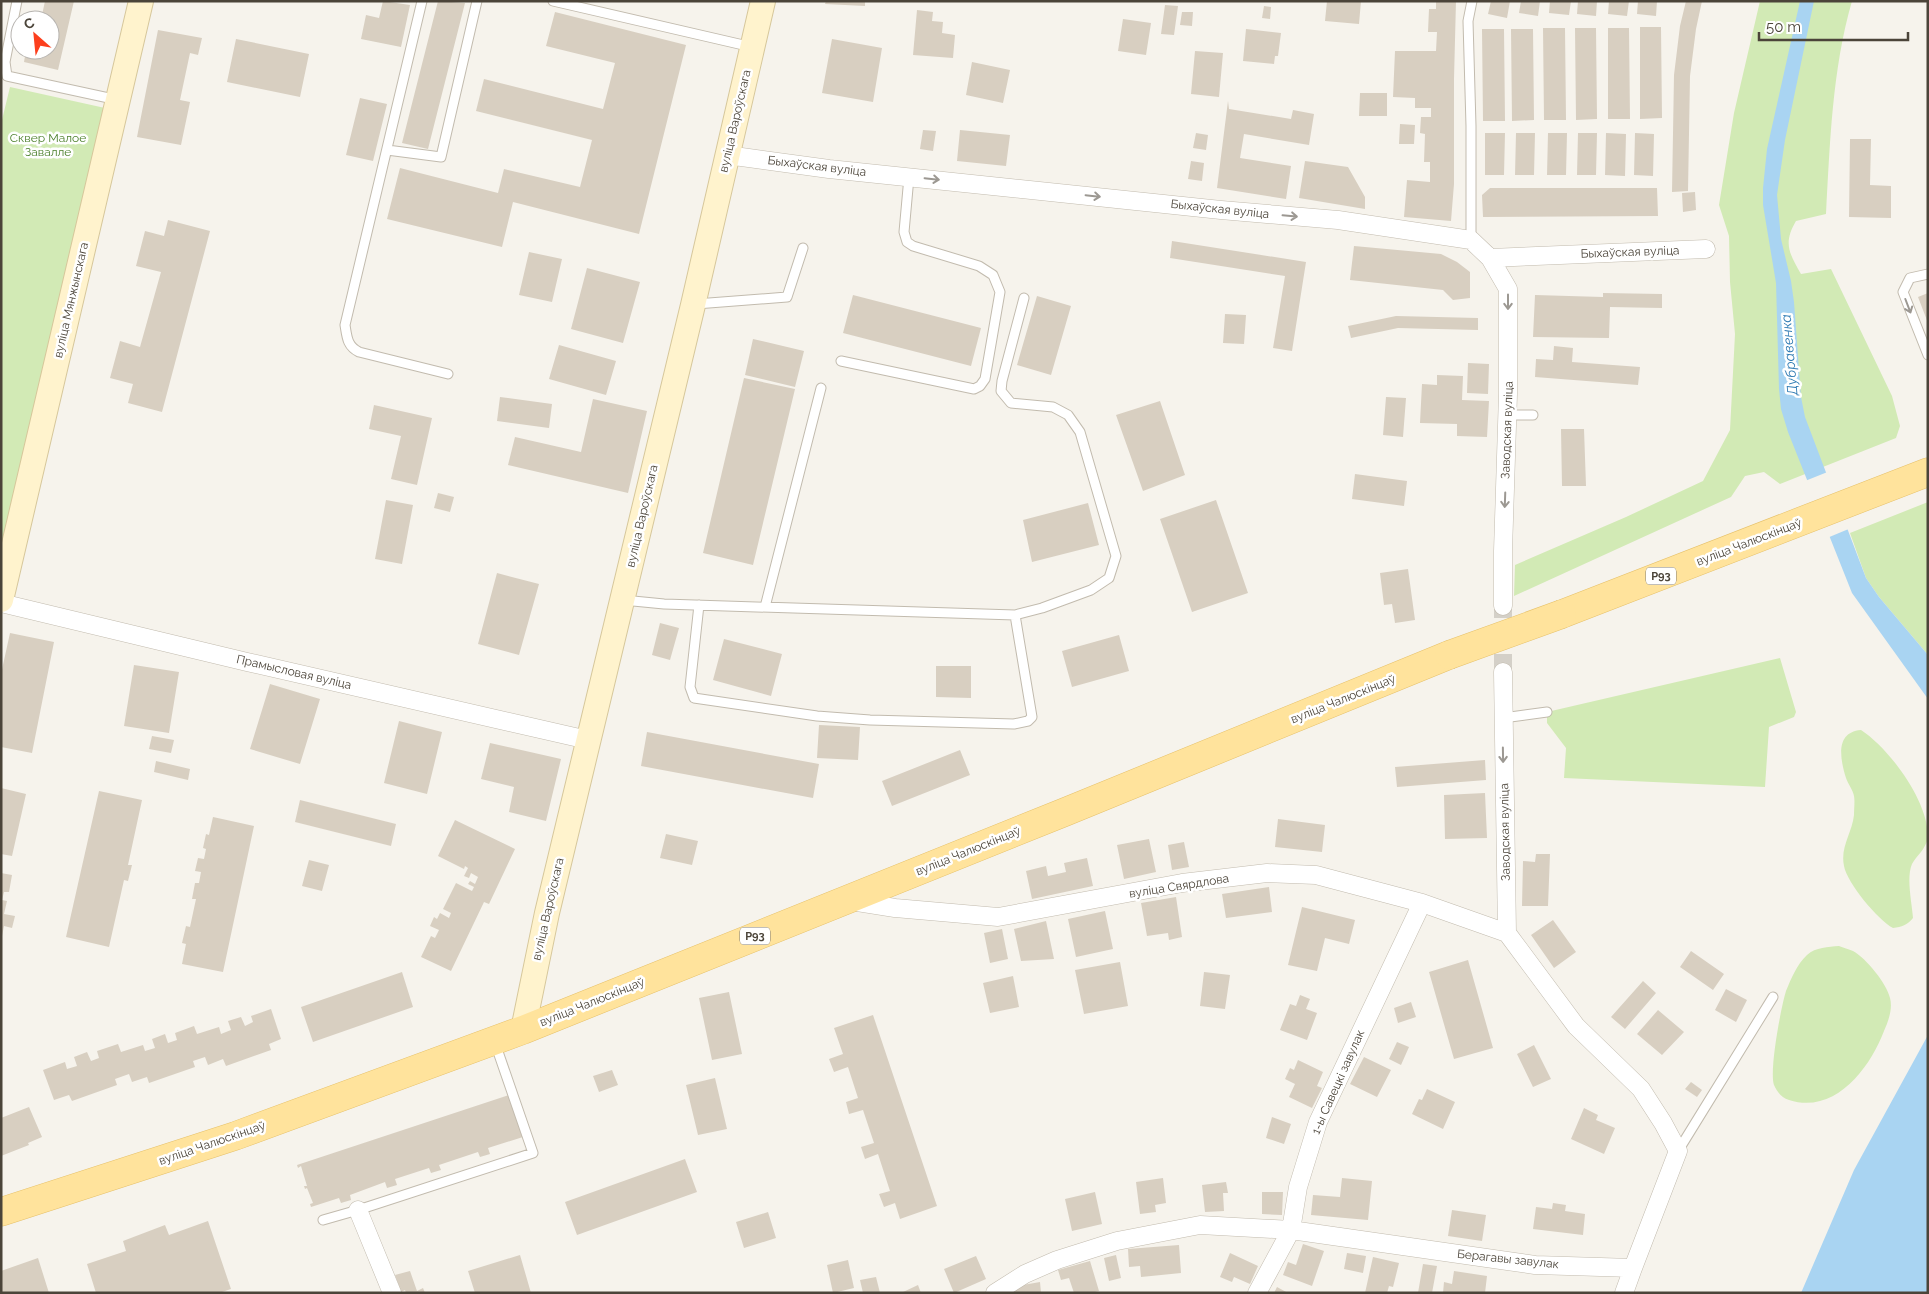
<svg xmlns="http://www.w3.org/2000/svg" width="1929" height="1294" viewBox="0 0 1929 1294" font-family="Raleway,sans-serif">
  <style>
    .green { fill: #d2eab5 }
    .water { fill: #a9d4f2 }
    .pier { fill: #f6f3ec }
    .building { fill: #d8cfc1 }
    .lines { fill: none; stroke-linecap: round; stroke-linejoin: round }
    .street-tunnel { stroke: #d4d0c8; stroke-width: 18; stroke-dasharray: 18 9; stroke-linecap: butt }
    .lane-casing { stroke: #c2bbae; stroke-width: 11 }
    .street-casing { stroke: #c2bbae; stroke-width: 19 }
    .secondary-casing { stroke: #d6c79b; stroke-width: 26 }
    .primary-casing { stroke: #e6c16a; stroke-width: 29 }
    .lane { stroke: #fff; stroke-width: 9 }
    .street { stroke: #fff; stroke-width: 18 }
    .secondary { stroke: #fff3cd; stroke-width: 24 }
    .primary { stroke: #ffe39c; stroke-width: 28 }
    .primary-bridge-casing { stroke: #e6c16a; stroke-width: 29; stroke-linecap: butt }
    .primary-bridge { stroke: #ffe39c; stroke-width: 28 }
    .oneway { stroke: #9c9892 }
    .labels { text-anchor: middle; dominant-baseline: central; stroke-width: 5; stroke-linejoin: round; paint-order: stroke }
    .shield { fill: #fff; stroke: #817c74; stroke-width: 1 }
    .shield-label { font-size: 11px; font-weight: bold; fill: #4b4439 }
    .street-label { font-size: 12px; fill: #4b4439; stroke: #fff }
    .park-label { font-size: 12px; fill: #4a7f2a; stroke: #fff }
    .water-label { font-size: 14px; font-style: italic; fill: #2e7ab2; stroke: #fff }
  </style>
  <rect width="100%" height="100%" fill="#f6f3ec"/>
  <path class="green" d="M1760 1H1852C1832 70 1830 144 1826 214L1796 221C1783 243 1789 253 1801 274L1831 269 1892 396 1900 426 1896 438 1780 484 1764 472 1745 476 1731 497 1514 596 1515 565 1626 517 1703 481 1730 430 1735 334 1730 282 1729 236 1719 205 1734 113Z
    M10 87 105 108 1 569V124Z
    M1928 502V655L1879 597 1866 578 1850 533Z
    M1780 658 1796 712 1794 717 1769 727 1765 787 1564 778 1566 748 1547 723V712Z
    M1861 730C1890 749 1929 802 1928 838 1925 850 1917 855 1912 864 1906 878 1912 903 1913 918 1907 925 1902 927 1893 928 1878 920 1847 883 1844 866 1840 847 1852 833 1854 815 1854 809 1855 801 1854 796 1853 790 1848 784 1846 778 1840 759 1835 732 1861 730Z
    M1839 946C1843 948 1849 949 1853 951 1866 958 1887 984 1890 998 1893 1009 1888 1022 1884 1031 1870 1068 1835 1115 1789 1100 1782 1098 1777 1092 1774 1085 1769 1071 1781 1007 1786 991 1791 979 1797 964 1807 955 1816 947 1828 947 1839 946Z"/>
  <path class="water" d="M1800 1H1814L1785 140 1777 195 1781 239 1791 281 1794 302 1801 397 1805 417 1866 578 1879 597 1928 655V699L1852 593 1788 432 1781 409 1779 389 1776 283 1763 205V188L1767 149Z
    M1928 1035V1293H1801L1854 1170Z"/>
  <path class="pier" d="M1830 471 1851 528 1827 538 1805 481Z"/>
  <path class="building" d="M45 1H74L58 70 24 62 26 50H50V20H41Z
    M383 1 410 5 401 47 361 39 366 15 379 18Z
    M438 1 465 3 428 149 402 143Z
    M826 1H865V6L825 4Z
    M1327 1H1361L1359 24 1325 21Z
    M1436 1H1456L1454 79V184L1451 221 1404 217 1407 180 1430 182V162H1424L1425 134 1420 133 1421 117H1431V108H1415V98L1393 97 1395 51H1436L1437 32H1428L1429 9H1436Z
    M1491 1H1510L1507 18 1488 14Z
    M1521 1H1540L1538 16 1519 13Z
    M1550 1H1571L1569 15 1549 13Z
    M1578 1H1597L1596 16 1577 14Z
    M1609 1H1629L1627 16 1608 14Z
    M1638 1H1657L1656 16 1637 14Z
    M1686 1H1702L1696 29 1690 76 1688 191 1672 192 1674 75 1680 26Z
    M1165 5 1178 6 1174 35 1161 34Z
    M1264 6 1271 7 1270 19 1262 18Z
    M917 10 933 12 932 21 943 22 942 33 955 35 953 58 913 55Z
    M555 12 686 45 639 234 513 202 502 247 387 219 400 168 498 193 504 169 580 187 592 140 476 111 484 79 603 109 615 63 546 46Z
    M1182 12H1193L1192 26 1180 25Z
    M1123 19 1151 23 1146 55 1118 51Z
    M1640 27H1661L1662 118 1640 119Z
    M1543 28H1565L1566 120H1544Z
    M1575 28H1596L1597 119 1576 120Z
    M1608 28H1629L1630 119H1608Z
    M1246 29 1281 33 1278 56H1275L1274 64 1243 61Z
    M1482 29H1504L1505 121H1483Z
    M1511 29H1533L1534 120 1512 121Z
    M158 30 202 38 198 55 190 53 180 100 190 102 181 145 137 137Z
    M236 39 309 54 300 97 227 82Z
    M832 39 882 48 873 102 822 93Z
    M1195 51 1223 53 1219 97 1191 94Z
    M972 62 1010 70 1003 103 966 95Z
    M1360 93H1387V116H1359Z
    M360 98 387 104 373 161 346 155Z
    M1228 101 1229 109 1291 119 1293 110 1314 114 1309 145 1244 134 1240 158 1291 166 1286 199 1217 188Z
    M1400 124 1415 125 1414 144H1399Z
    M923 130 936 131 933 151 920 149Z
    M960 130 1010 135 1006 166 957 161Z
    M1196 133 1208 135 1206 150 1193 148Z
    M1485 133H1505L1504 175H1485Z
    M1516 133H1535L1534 175H1515Z
    M1548 133H1567L1566 175H1547Z
    M1578 133H1597L1596 175H1577Z
    M1606 133 1626 134 1625 176 1605 175Z
    M1635 133 1654 134 1653 176 1634 175Z
    M1850 139H1871L1870 185 1891 186V218L1849 217Z
    M1191 161 1204 163 1202 181 1188 179Z
    M1305 161 1348 167 1365 197V209L1299 198Z
    M1490 188H1657L1658 216 1483 217 1482 195Z
    M1695 192 1696 210 1683 212 1682 193Z
    M168 220 210 231 162 412 128 403 133 384 110 378 120 341 140 347 161 272 136 266 145 231 164 236Z
    M1172 241 1306 262 1292 351 1273 348 1285 276 1170 258Z
    M1354 246 1441 254 1457 262 1470 272V298L1453 300 1443 290 1350 280Z
    M529 252 562 259 552 302 519 295Z
    M587 268 640 282 623 343 571 329Z
    M1603 293 1662 294V308L1610 307 1609 338 1533 337 1535 295 1603 297Z
    M1928 293V323L1918 297Z
    M853 295 981 328 971 366 843 333Z
    M1037 296 1071 306 1051 375 1017 365Z
    M1225 314 1246 315 1244 344 1223 343Z
    M1396 316 1478 318V330L1398 328 1351 338 1348 326Z
    M753 339 804 351 795 387 745 375Z
    M559 345 616 361 606 395 549 379Z
    M1554 346 1573 348 1572 362 1640 367 1638 385 1535 377 1536 359 1553 360Z
    M1468 363 1489 364 1488 394 1467 393Z
    M1437 375 1463 376 1462 400 1489 401 1487 437 1457 436V424L1420 423 1422 384 1437 385Z
    M744 378 795 389 753 565 703 553Z
    M500 397 552 404 549 428 497 421Z
    M1386 397 1406 398 1403 437 1383 435Z
    M593 399 647 411 628 493 508 465 515 437 581 452Z
    M1160 401 1185 475 1143 491 1116 415Z
    M374 405 432 418 417 485 391 479 401 436 369 429Z
    M1561 429H1584L1586 486H1562Z
    M1355 474 1407 481 1404 506 1352 499Z
    M438 493 454 497 450 512 434 508Z
    M386 500 413 505 402 564 375 559Z
    M1216 500 1248 593 1192 612 1160 519Z
    M1088 503 1099 545 1032 562 1023 520Z
    M1408 569 1415 620 1395 623 1392 604 1384 605 1380 573Z
    M497 573 539 584 519 655 478 644Z
    M660 623 679 628 670 660 652 655Z
    M10 633 54 642 32 753 1 747V674Z
    M1119 635 1129 671 1072 687 1062 651Z
    M724 639 782 654 771 696 713 680Z
    M134 665 179 672 169 733 124 726Z
    M936 666H971V698L936 697Z
    M270 684 320 699 300 764 250 749Z
    M399 721 442 732 427 794 384 783Z
    M819 725 860 727 858 760 817 758Z
    M647 732 819 764 813 798 641 766Z
    M152 736 174 740 171 753 149 749Z
    M490 743 561 759 546 821 509 812 514 787 481 779Z
    M960 750 970 775 892 806 882 781Z
    M1485 760 1486 780 1397 787 1395 767Z
    M156 761 190 769 188 780 154 772Z
    M1 788 26 794 12 856 1 854Z
    M99 791 142 800 128 865H132L128 881 124 880 109 947 66 937Z
    M1485 793 1487 838 1445 839 1444 795Z
    M300 800 396 824 391 846 295 822Z
    M213 817 254 826 223 972 182 964 186 944 182 943 186 926 190 927 196 899H192L195 883H199L201 872 195 871 198 858 204 859 206 849 203 848 206 834 209 835Z
    M1278 819 1325 825 1322 852 1275 847Z
    M455 820 515 849 489 904 484 902 451 971 421 957 431 936 435 938 439 930 430 926 434 917 437 919 440 913 449 918 451 913 443 909 456 883 472 891 474 887 468 884 470 881 475 884 478 877 471 873 469 878 464 876 468 868 465 866 464 869 438 856Z
    M666 834 698 841 692 865 660 858Z
    M1149 839 1156 872 1124 879 1117 845Z
    M1184 842 1189 867 1172 870 1168 845Z
    M1536 854H1550L1548 906H1522L1523 861 1535 862Z
    M1087 858 1093 886 1032 899 1026 871 1046 866 1048 876 1066 872 1064 863Z
    M309 860 329 865 322 891 302 886Z
    M1 873 12 875 9 892H4L2 900 7 901 4 914 15 916 12 928 4 926 2 936Z
    M1269 887 1272 912 1226 918 1222 894Z
    M1176 897 1182 937 1169 940 1168 933 1147 936 1141 903Z
    M1302 907 1355 920 1349 944 1325 938 1317 971 1288 965Z
    M1105 911 1113 949 1076 957 1068 919Z
    M1553 920 1576 952 1554 968 1531 935Z
    M1046 921 1054 959 1021 961 1014 929Z
    M1002 929 1008 959 990 963 984 933Z
    M1691 951 1724 974 1713 990 1680 967Z
    M1468 960 1493 1048 1454 1059 1429 972Z
    M1120 962 1128 1006 1084 1014 1075 970Z
    M402 972 413 1007 313 1042 301 1007Z
    M1204 972 1230 975 1225 1009 1200 1006Z
    M1013 976 1019 1007 990 1013 983 983Z
    M1643 981 1656 993 1625 1029 1611 1017Z
    M1726 989 1747 1000 1736 1022 1715 1010Z
    M729 992 742 1054 712 1060 699 998Z
    M1300 995 1310 999 1306 1009 1317 1013 1307 1040 1280 1030 1290 1004 1296 1006Z
    M1411 1002 1416 1017 1398 1023 1394 1008Z
    M271 1009 281 1039 269 1044 271 1050 226 1066 223 1059 208 1065 205 1057 193 1061 195 1067 149 1083 147 1077 132 1082 129 1074 115 1079 117 1085 72 1101 69 1095 54 1100 43 1070 65 1062 67 1069 77 1066 74 1057 87 1052 91 1061 99 1058 97 1051 118 1044 121 1052 143 1045 145 1051 155 1048 152 1039 165 1034 168 1043 177 1040 175 1033 194 1026 197 1034 219 1027 221 1034 231 1030 228 1021 241 1017 245 1026 253 1022 251 1016Z
    M1658 1010 1684 1032 1662 1055 1637 1034Z
    M873 1015 937 1206 900 1219 895 1203 884 1207 879 1194 890 1191 878 1154 865 1159 861 1147 874 1143 863 1110 849 1114 846 1102 858 1098 848 1067 834 1072 829 1059 843 1054 834 1028Z
    M1397 1042 1409 1047 1401 1065 1389 1059Z
    M1534 1045 1551 1079 1533 1087 1517 1054Z
    M1364 1057 1391 1070 1377 1097 1350 1084Z
    M1298 1060 1323 1072 1317 1086 1322 1088 1312 1108 1289 1097 1295 1084 1285 1079 1290 1068 1294 1070Z
    M612 1070 618 1085 599 1092 593 1076Z
    M715 1078 727 1129 698 1135 686 1085Z
    M1691 1082 1702 1090 1697 1097 1685 1089Z
    M1427 1089 1455 1102 1443 1129 1412 1114 1419 1099 1422 1100Z
    M509 1095 523 1137 488 1148 490 1154 480 1157 478 1152 439 1165 441 1170 431 1173 429 1168 395 1179 397 1185 387 1188 385 1182 350 1195 351 1200 341 1203 339 1198 311 1207 310 1204 313 1203 307 1188 305 1189 304 1186H307L301 1166 298 1168 297 1165Z
    M29 1107 42 1137 28 1143 29 1145 1 1156V1118Z
    M1584 1108 1598 1115 1596 1120 1615 1128 1604 1154 1571 1139Z
    M1272 1117 1291 1124 1284 1144 1266 1138Z
    M685 1159 697 1192 577 1235 565 1202Z
    M1163 1178 1166 1203 1155 1205 1156 1212 1140 1214 1136 1182Z
    M1342 1178 1372 1181 1368 1220 1311 1215 1313 1195 1340 1197Z
    M1226 1182 1228 1193H1223L1224 1211 1205 1212 1202 1185Z
    M1095 1192 1102 1224 1072 1231 1065 1199Z
    M1262 1192H1283L1282 1215 1262 1214Z
    M1553 1203 1566 1205 1565 1211 1585 1214 1583 1235 1533 1229 1536 1207 1552 1209Z
    M1452 1210 1486 1215 1482 1241 1448 1236Z
    M768 1212 776 1238 744 1248 736 1222Z
    M208 1221 231 1289 219 1293H96L87 1264 126 1251 123 1241 165 1225 169 1235Z
    M1303 1244 1324 1251 1312 1286 1283 1275 1288 1262 1296 1265Z
    M1179 1245 1181 1273 1141 1277 1140 1266 1129 1267 1128 1249Z
    M1230 1253 1258 1266 1250 1284 1234 1277 1232 1282 1220 1277Z
    M1347 1253 1366 1256 1363 1273 1344 1269Z
    M520 1255 531 1293H475L468 1271Z
    M1116 1255 1121 1278 1109 1281 1104 1258Z
    M976 1256 986 1279 954 1293 944 1269Z
    M1373 1257 1399 1263 1393 1287 1389 1286 1387 1293H1365Z
    M38 1258 49 1293H1V1271Z
    M848 1260 854 1288 833 1293 827 1265Z
    M1090 1261 1099 1291 1091 1293H1074L1069 1278 1061 1280 1058 1270Z
    M1423 1264 1437 1266 1432 1293H1418Z
    M410 1271 417 1291 423 1288 425 1293H406L405 1290 401 1292 395 1275Z
    M1454 1271 1487 1276 1485 1293H1443L1444 1282 1452 1284Z
    M876 1277 880 1293H863L860 1280Z
    M1040 1282 1041 1293H1004L1023 1285Z
    M918 1285 921 1293H901Z
    M1277 1287 1288 1293H1274Z"/>
  <g class="lines">
    <path class="street-tunnel" d="M1503 672V606"/>
    <defs>
      <path id="lane" d="M422 1 345 325C347 337 347 346 359 352L448 374
        M553 1 752 47
        M7 76 118 100
        M7 76 5 62 17 1
        M387 150 441 157 477 1
        M1471 240V126L1468 21 1472 1
        M1928 274 1910 278 1903 292 1928 355
        M696 304 787 297 803 248
        M841 361 974 389 980 386 985 379 1000 292 993 275 979 266 913 246 907 242 904 232 909 177
        M1508 415H1533
        M623 600 664 604 1015 615 1042 608 1091 590 1109 578 1116 556 1080 432 1068 415 1053 407 1011 403 1001 391 1002 381 1024 298
        M699 605 690 687 694 698 817 716 870 720 1014 724 1028 721 1032 717 1015 615
        M765 607 821 388
        M1503 718 1547 712
        M1678 1151 1773 997
        M323 1220 358 1210 533 1153 495 1043"/>
      <path id="street" d="M727 155 829 169 1221 210 1338 220 1471 240 1490 258 1508 289V394L1503 551V606
        M1490 258 1706 249
        M1 603 247 662 588 740
        M1503 672 1507 933
        M851 901 895 908 998 917 1182 883 1267 873 1316 875 1422 903 1507 933
        M358 1210 392 1293
        M995 1293 1025 1274 1057 1260 1117 1241 1200 1225 1291 1230 1535 1265 1633 1268 1678 1151 1663 1123 1641 1089 1576 1026 1507 933
        M1257 1293 1291 1230 1298 1187 1318 1122 1422 903
        M1624 1293 1633 1268"/>
      <path id="secondary" d="M1 600 141 1
        M523 1030 547 913 693 305 763 1"/>
      <path id="primary" d="M1562 614 1928 472
        M1 1212 235 1136 523 1030 1065 812 1449 655"/>
    </defs>
    <use href="#lane" class="lane-casing"/>
    <use href="#street" class="street-casing"/>
    <use href="#secondary" class="secondary-casing"/>
    <use href="#primary" class="primary-casing"/>
    <use href="#lane" class="lane"/>
    <use href="#street" class="street"/>
    <use href="#secondary" class="secondary"/>
    <use href="#primary" class="primary"/>
    <defs>
      <path id="primary-bridge" d="M1449 655 1562 614"/>
    </defs>
    <use href="#primary-bridge" class="primary-bridge-casing"/>
    <use href="#primary-bridge" class="primary-bridge"/>
  </g>
  <defs><path id="oneway-shaft" d="M-6 0H5M1.5-3L5.5 0L1.5 3" fill="none" stroke-width="1.6" stroke-linecap="round" stroke-linejoin="round" transform="scale(1.25)"/></defs>
  <g class="oneway">
    <use href="#oneway-shaft" transform="translate(932 179) rotate(6)"/>
    <use href="#oneway-shaft" transform="translate(1093 196) rotate(6)"/>
    <use href="#oneway-shaft" transform="translate(1290 216) rotate(5)"/>
    <use href="#oneway-shaft" transform="translate(1508 302) rotate(90)"/>
    <use href="#oneway-shaft" transform="translate(1908 306) rotate(69)"/>
    <use href="#oneway-shaft" transform="translate(1505 500) rotate(92)"/>
    <use href="#oneway-shaft" transform="translate(1503 755) rotate(89)"/>
  </g>
  <g class="labels">
    <g class="shield">
      <rect x="1646" y="567.5" width="30" height="17" rx="4"/>
      <rect x="740" y="927.5" width="30" height="17" rx="4"/>
    </g>
    <g class="shield-label">
      <text x="1661" y="576">Р93</text>
      <text x="755" y="936">Р93</text>
    </g>
    <g class="street-label">
      <text transform="translate(735 121) rotate(-77)">вуліца Вароўскага</text>
      <text transform="translate(817 166) rotate(7)">Быхаўская вуліца</text>
      <text transform="translate(1220 209) rotate(6)">Быхаўская вуліца</text>
      <text transform="translate(1630 252) rotate(-2)">Быхаўская вуліца</text>
      <text transform="translate(71 300) rotate(-77)">вуліца Мянжынскага</text>
      <text transform="translate(1507 430) rotate(-88)">Заводская вуліца</text>
      <text transform="translate(642 516) rotate(-77)">вуліца Вароўскага</text>
      <text transform="translate(1749 542) rotate(-21)">вуліца Чалюскінцаў</text>
      <text transform="translate(294 672) rotate(13)">Прамысловая вуліца</text>
      <text transform="translate(1343 699) rotate(-22)">вуліца Чалюскінцаў</text>
      <text transform="translate(1505 832) rotate(-91)">Заводская вуліца</text>
      <text transform="translate(968 851) rotate(-22)">вуліца Чалюскінцаў</text>
      <text transform="translate(1179 886) rotate(-9)">вуліца Свярдлова</text>
      <text transform="translate(548 909) rotate(-77)">вуліца Вароўскага</text>
      <text transform="translate(592 1002) rotate(-22)">вуліца Чалюскінцаў</text>
      <text transform="translate(1338 1082) rotate(-66)">1-ы Савецкі завулак</text>
      <text transform="translate(212 1143) rotate(-19)">вуліца Чалюскінцаў</text>
      <text transform="translate(1508 1259) rotate(6)">Берагавы завулак</text>
    </g>
    <g class="park-label">
      <text x="48" y="138">Сквер Малое<tspan x="48" dy="14">Завалле</tspan></text>
    </g>
    <g class="water-label">
      <text transform="translate(1789 355) rotate(-95)">Дубравенка</text>
    </g>
  </g>
  <rect width="1929" height="1294" fill="none" stroke="#4b4439" stroke-width="5"/>
  <g transform="translate(35 35) rotate(333)"><circle r="24" fill="#ffffff" stroke="#b7b4b0"/>
  <path d="M0-4L9 19L0 12L-9 19Z" fill="#fc3f1d"/>
  <text y="-8" font-size="14" font-weight="bold" text-anchor="middle" fill="#4b4439">С</text>
  </g>
  <path d="M1759 32v8h149v-8" fill="none" stroke="#4b4439" stroke-width="2.5"/>
  <text x="1766" y="32" font-size="15" fill="#4b4439" stroke="#ffffff" stroke-width="4" paint-order="stroke">50 m</text>
</svg>
